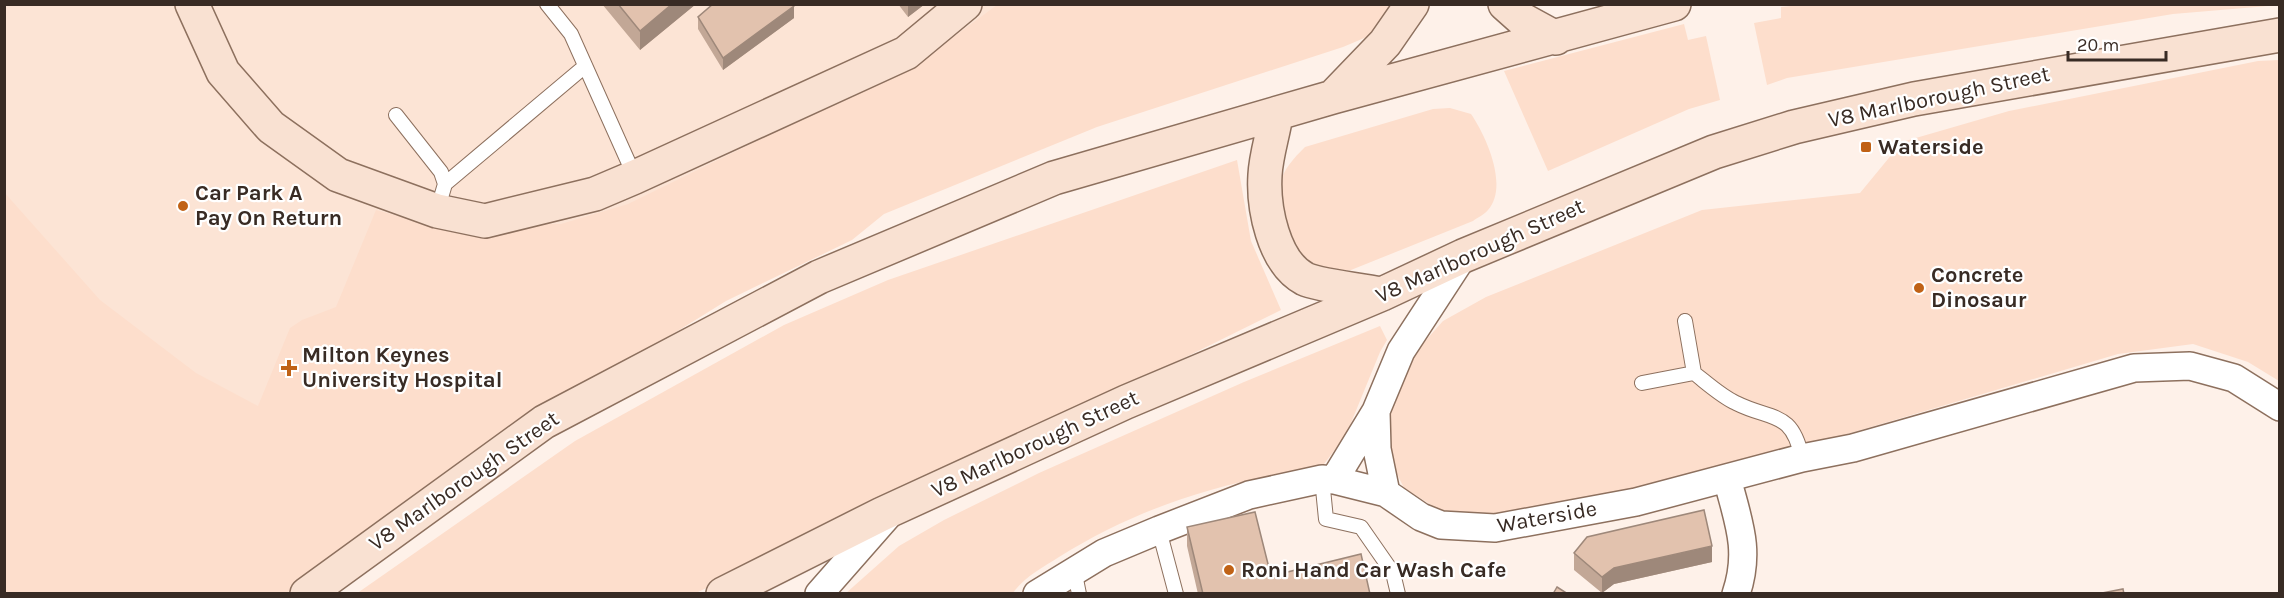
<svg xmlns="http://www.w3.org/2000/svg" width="2284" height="598" viewBox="0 0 2284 598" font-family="Karla,sans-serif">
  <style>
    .built { fill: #fce4d5 }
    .green { fill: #fddecc }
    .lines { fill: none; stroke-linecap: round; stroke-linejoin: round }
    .lane-casing { stroke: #8d705e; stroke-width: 16 }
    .street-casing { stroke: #8d705e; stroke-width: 30 }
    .secondary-casing { stroke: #8d705e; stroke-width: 36 }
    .lane { stroke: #fff; stroke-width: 14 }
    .street { stroke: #fff; stroke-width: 27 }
    .secondary { stroke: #f9e1d2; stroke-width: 33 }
    .wall { fill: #c2a796 }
    .shaded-wall { fill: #9e887a }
    .building { fill: #e2c2ae; stroke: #9e887a; stroke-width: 1.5 }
    .poi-dot { fill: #c06216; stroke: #fff; stroke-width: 2 }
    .labels { text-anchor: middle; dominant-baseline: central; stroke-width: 4.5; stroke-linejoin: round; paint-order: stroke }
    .street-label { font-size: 22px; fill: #382b24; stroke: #fff }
    .poi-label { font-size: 22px; font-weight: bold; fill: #382b24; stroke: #fff; text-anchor: start }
  </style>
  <rect width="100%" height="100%" fill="#fef1e9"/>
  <path class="built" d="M5 5H1056L200 518 5 218Z"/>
  <path class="green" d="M997 5H1395L1369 36 1343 47 1097 127 884 214 852 240 726 301 497 443 287 593H5L4 192 100 300 196 373 258 406 290 328 302 320 336 307 376 210 427 224H561L628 204 921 61Z
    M1800 5 2279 4 2280 5 2173 14 1787 78 1767 85 1754 23 1781 18V7Z
    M1684 24 1688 40 1706 36 1720 100 1689 109 1548 171 1504 71Z
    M2279 60V381L2248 362 2193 344 2118 354 1776 455 1554 507 1472 519 1436 508 1404 488 1390 460 1387 437 1392 404 1403 372 1418 349 1443 321 1486 297 1702 210 1860 193 1902 142 2009 111 2258 61Z
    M1450 108 1471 114C1486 136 1509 186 1488 210 1485 214 1477 218 1473 221L1351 270C1345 271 1339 273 1333 273 1292 274 1275 218 1280 185 1283 169 1294 158 1305 147L1433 109Z
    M1237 160 1251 241 1281 310 998 450 696 593 356 594 575 441 784 325 888 280Z
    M1380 326 1387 340 1380 352 1346 435 1321 468C1227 479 1139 507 1059 557 1042 568 1024 577 1013 593L845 594 899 546 944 520 1039 473 1244 382Z"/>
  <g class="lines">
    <defs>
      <path id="lane" d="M547 4 571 34 635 177
        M396 115 441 172 445 184 437 211
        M445 184 584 67
        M1685 321 1694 373
        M1642 383 1694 373C1707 383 1721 396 1736 403 1772 421 1792 410 1802 458
        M1322 479 1326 519 1361 527 1393 573 1398 594
        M1159 530 1176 594
        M1074 569 1079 594"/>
      <path id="street" d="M1376 412 1377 449 1386 493
        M1727 478C1738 521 1751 550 1736 594
        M1334 480 1376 411 1401 351 1463 256
        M819 594 890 513
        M1037 594 1104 553 1159 530 1249 495 1322 479 1334 480 1386 493 1421 517 1441 525 1495 528 1636 502 1802 458 1853 448 2134 368 2190 366 2234 378 2280 407"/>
      <path id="secondary" d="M192 4 223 72 271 127 338 175 437 211 485 221 595 194 635 177 906 53 965 4
        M1505 4 1523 20 1556 38
        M1333 97 1385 43 1412 4
        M1276 115C1273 135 1266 155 1265 175 1263 207 1273 262 1305 279 1317 285 1366 291 1382 294
        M307 594 544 422 819 277 1054 178 1333 97 1674 4
        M723 594 882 514 1126 402 1382 294 1463 256 1714 152 1794 127 1914 99 2280 35"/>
    </defs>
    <use href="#lane" class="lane-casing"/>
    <use href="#street" class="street-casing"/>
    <use href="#secondary" class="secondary-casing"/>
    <use href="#lane" class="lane"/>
    <use href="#street" class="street"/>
    <use href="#secondary" class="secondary"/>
  </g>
  <path class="wall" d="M602 4H696L640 50Z
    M898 4H925L908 17Z
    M698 17 794 18 723 70 698 29Z
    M1187 527 1271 576 1370 594H1198L1187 546Z
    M1574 553 1712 562 1614 584 1602 593 1574 570Z"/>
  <path class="shaded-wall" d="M672 4H696L640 50V31Z
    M908 4H925L908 17Z
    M794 6V18L723 70V58Z
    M1712 546V562L1614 584 1602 593V577L1614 568Z"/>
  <path class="building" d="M618 4H672L640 31Z
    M713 4H792L794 6 723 58 698 17Z
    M1704 510 1712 546 1614 568 1602 577 1574 553 1587 537Z
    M1255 512 1271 576 1361 554 1370 594H1203L1187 527Z
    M1557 587 1568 594H1553Z
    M2123 589 2124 594H2097Z"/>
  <g class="poi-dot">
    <rect x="1860" y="141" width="12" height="12" rx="3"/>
    <circle cx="183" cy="206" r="6"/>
    <circle cx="1919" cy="288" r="6"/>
    <path d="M286 359h6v6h6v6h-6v6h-6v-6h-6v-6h6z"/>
    <circle cx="1229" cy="570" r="6"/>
  </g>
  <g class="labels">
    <g class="street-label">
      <text transform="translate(1939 97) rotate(-12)">V8 Marlborough Street</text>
      <text transform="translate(1480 251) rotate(-24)">V8 Marlborough Street</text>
      <text transform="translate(1035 444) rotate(-25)">V8 Marlborough Street</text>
      <text transform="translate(464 481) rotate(-35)">V8 Marlborough Street</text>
      <text transform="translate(1547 517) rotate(-10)">Waterside</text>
    </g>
    <g class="poi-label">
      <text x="1878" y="147">Waterside</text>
      <text x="195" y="193">Car Park A<tspan x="195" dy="25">Pay On Return</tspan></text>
      <text x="1931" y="275">Concrete<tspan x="1931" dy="25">Dinosaur</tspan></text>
      <text x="302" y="355">Milton Keynes<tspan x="302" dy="25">University Hospital</tspan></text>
      <text x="1241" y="570">Roni Hand Car Wash Cafe</text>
    </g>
  </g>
  <rect width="2284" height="598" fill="none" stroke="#382b24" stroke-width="12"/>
  <path d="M2068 51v9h98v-9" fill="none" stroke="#382b24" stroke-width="3"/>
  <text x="2077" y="51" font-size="18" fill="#382b24" stroke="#ffffff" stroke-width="4.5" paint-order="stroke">20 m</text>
</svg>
